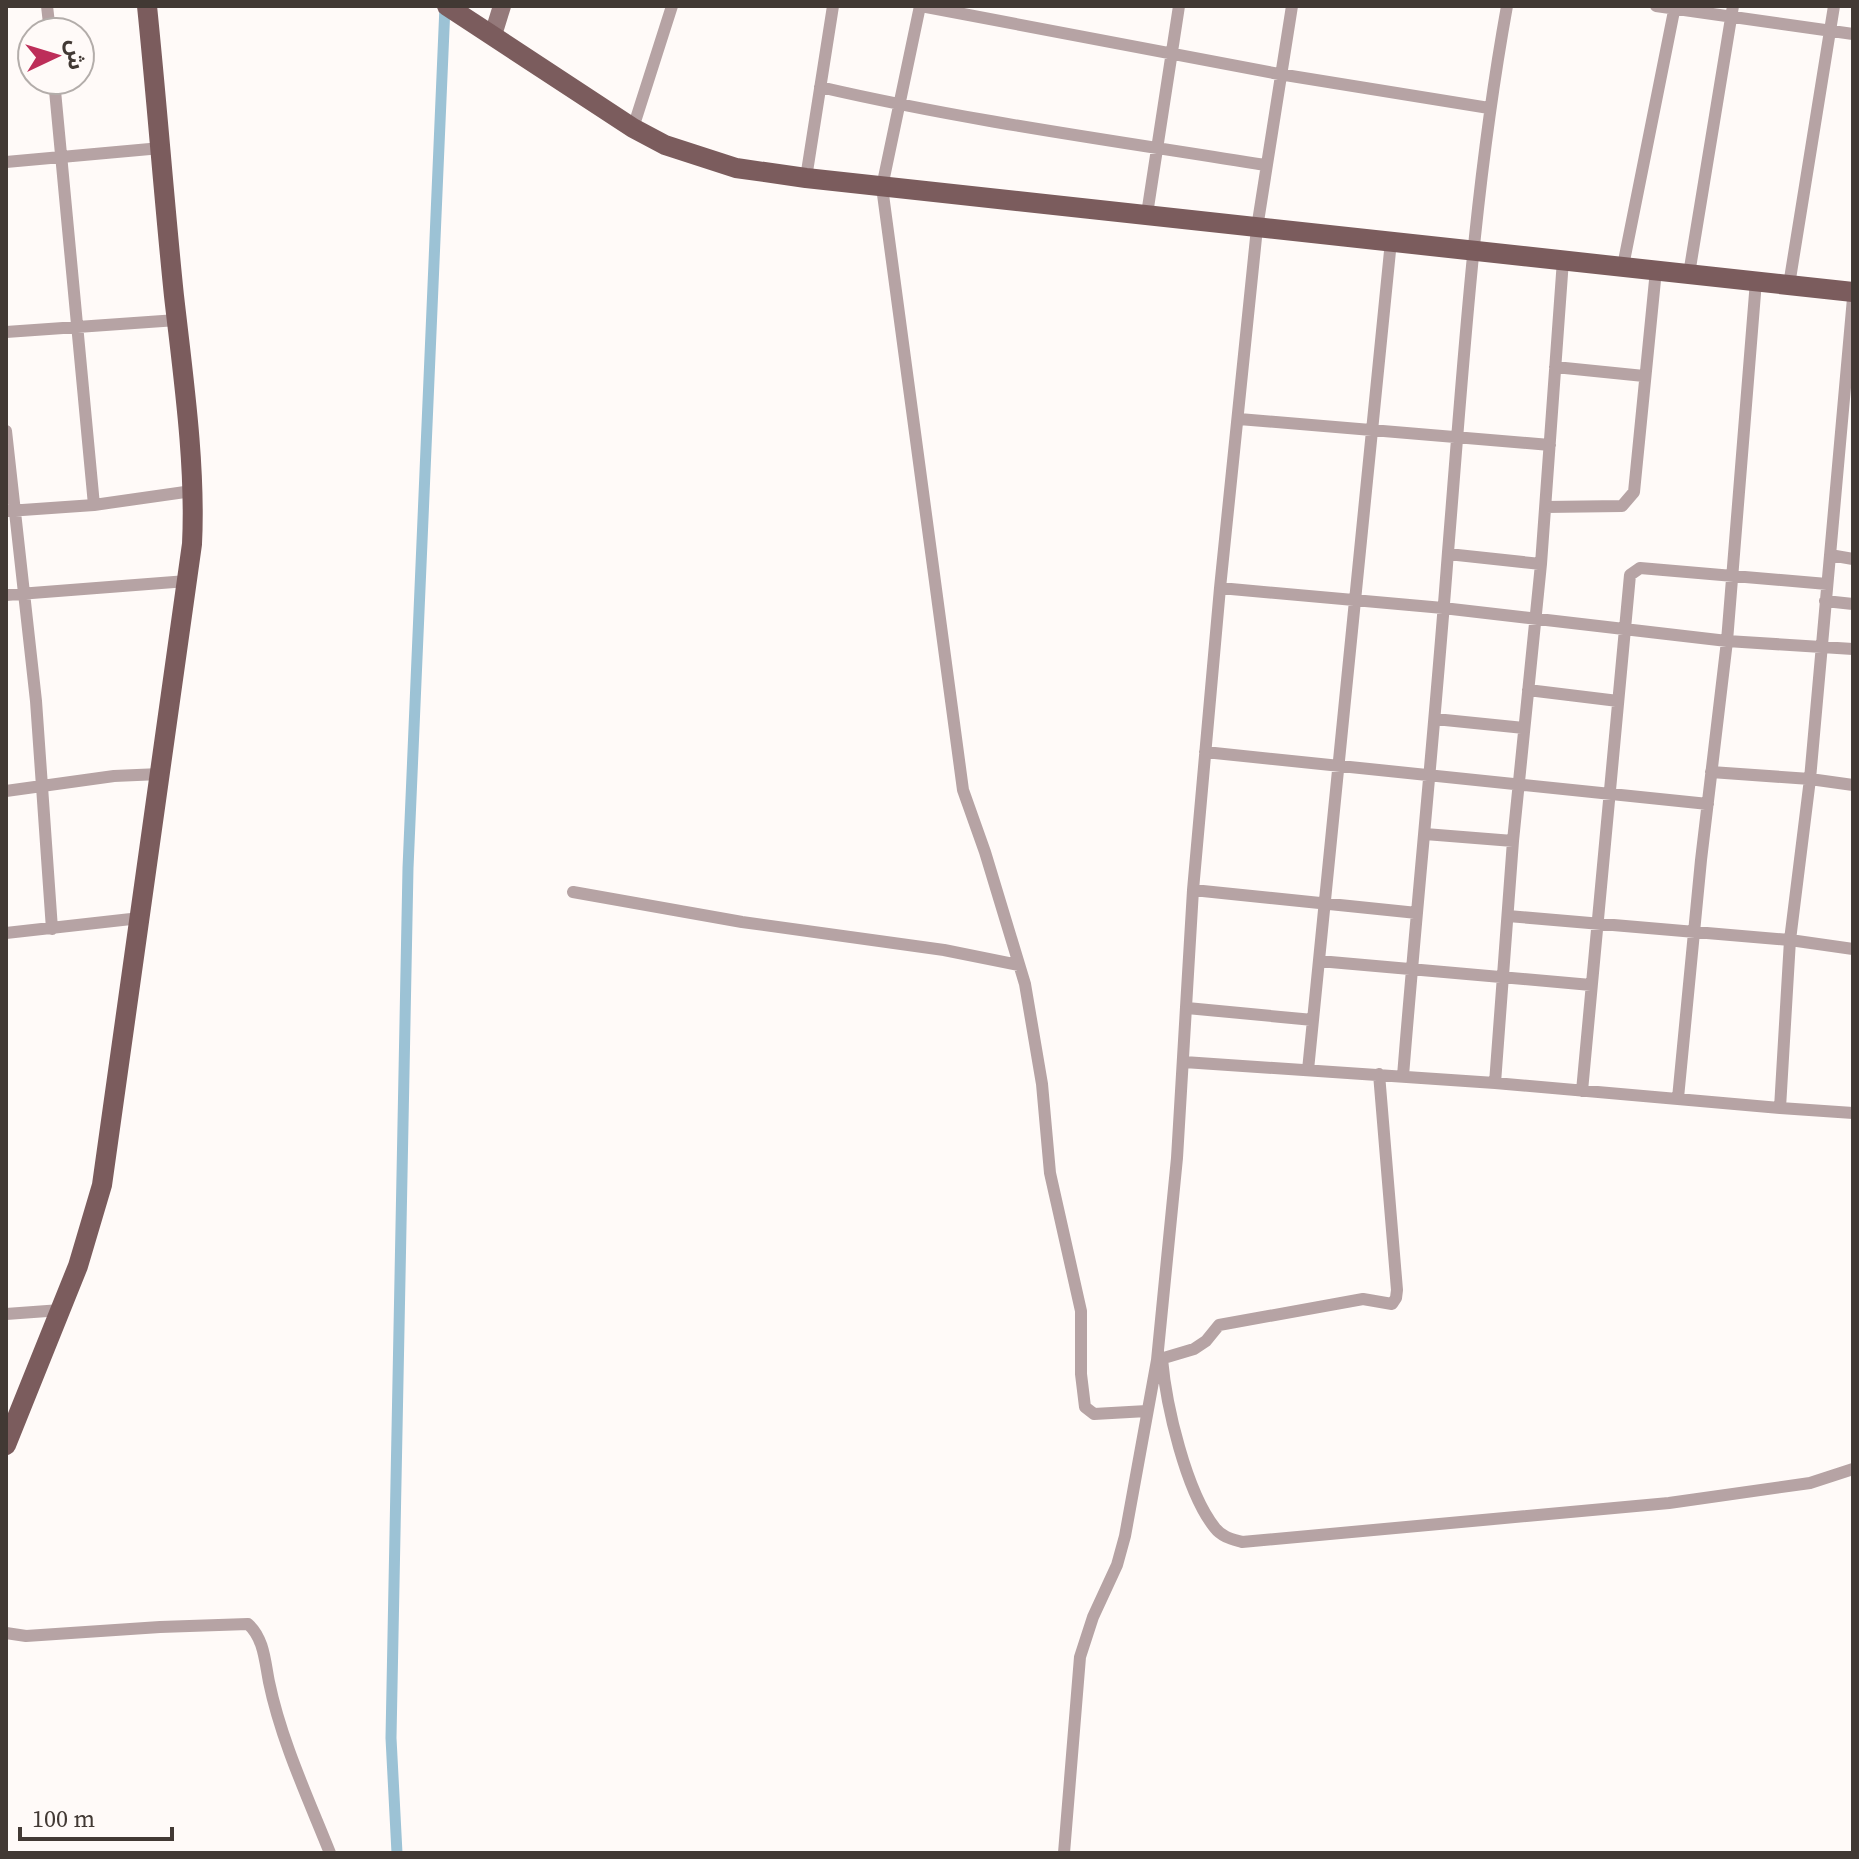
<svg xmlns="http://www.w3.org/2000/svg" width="1859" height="1859" viewBox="0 0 1859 1859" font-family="'Source Serif 4','Noto Sans Arabic',serif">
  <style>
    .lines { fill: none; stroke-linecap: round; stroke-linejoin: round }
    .canal { stroke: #9cc2d5; stroke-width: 11 }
    .street { stroke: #b6a3a4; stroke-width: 12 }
    .secondary { stroke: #94797a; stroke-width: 18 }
    .primary { stroke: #7b5c5d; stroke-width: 20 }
  </style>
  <rect width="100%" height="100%" fill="#fffaf8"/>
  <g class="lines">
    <path class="canal" d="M397 1853 391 1738 408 868 445 6"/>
    <path class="street" d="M47 6 50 32
      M920 6 882 187 963 790 985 852 1025 984 1042 1084 1050 1173 1081 1311V1374L1085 1407 1094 1414 1147 1411
      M921 6 1279 74 1489 108
      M1656 6 1853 34
      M54 80 94 505
      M820 87C967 121 1116 141 1265 165
      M633 128 672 6
      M6 162 161 148
      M806 178 833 6
      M1147 214 1179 6
      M1623 266 1675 6
      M1689 274 1733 6
      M1789 285 1834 6
      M6 332 177 320
      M1555 367 1644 376
      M1239 419 1550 445
      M6 431 36 701 52 929
      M1545 507 1622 506 1634 492 1656 270
      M8 511 94 505 192 491
      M1448 554 1541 564
      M1830 555 1853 559
      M1220 588 1443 608 1727 641 1853 649
      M6 595 187 581
      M1825 601 1853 604
      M1528 690 1618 701
      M1435 719 1524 728
      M1205 752 1708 804
      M1711 772 1810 779 1853 785
      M6 791 114 776 160 774
      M1425 834 1513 841
      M1193 890 1417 913
      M573 892 742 922 944 950 1019 965
      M1508 916 1790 940 1853 949
      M6 933 140 918
      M1319 961 1591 985
      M1187 1008 1313 1020
      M1184 1062 1495 1083 1780 1108 1790 940 1810 779 1853 298
      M1308 1070 1391 241
      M1403 1076C1417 901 1435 727 1448 552 1463 369 1474 188 1507 6
      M1495 1083 1513 841 1541 564 1563 260
      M1582 1091 1630 575 1640 568 1827 584
      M1678 1098 1701 860 1727 641 1756 281
      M1780 1108 1853 1113
      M6 1314 61 1310
      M1162 1359C1166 1405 1186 1492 1215 1528 1222 1537 1232 1539 1242 1542L1669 1503 1810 1483 1853 1469
      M1157 1360 1194 1349 1206 1341 1219 1325 1363 1299 1392 1304 1396 1298 1397 1290 1379 1074
      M6 1633 26 1636 160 1627 248 1624C264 1638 265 1662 269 1682 281 1740 308 1798 330 1853
      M1064 1853 1080 1657 1093 1617 1117 1565 1125 1536 1157 1360 1177 1158 1193 890 1220 588 1257 228 1292 6"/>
    <path class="secondary" d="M493 35 502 6"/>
    <path class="primary" d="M447 6 633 128 665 145 736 168 806 178 1853 292
      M6 1445 78 1266 102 1185 192 544C196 465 183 375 174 296 164 199 157 103 147 6"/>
  </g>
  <rect width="1859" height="1859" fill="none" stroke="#423934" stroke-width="16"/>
  <g transform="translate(56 56) rotate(86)"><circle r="38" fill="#fffaf8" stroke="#b3adaa" stroke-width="2"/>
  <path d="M0-6L14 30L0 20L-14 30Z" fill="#bd2e59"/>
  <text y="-12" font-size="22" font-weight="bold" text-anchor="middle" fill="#423934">ش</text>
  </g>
  <path d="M20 1827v12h152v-12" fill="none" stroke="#423934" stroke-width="4"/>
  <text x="32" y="1827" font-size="24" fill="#423934" stroke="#fffaf8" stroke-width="6" paint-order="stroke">100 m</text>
</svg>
